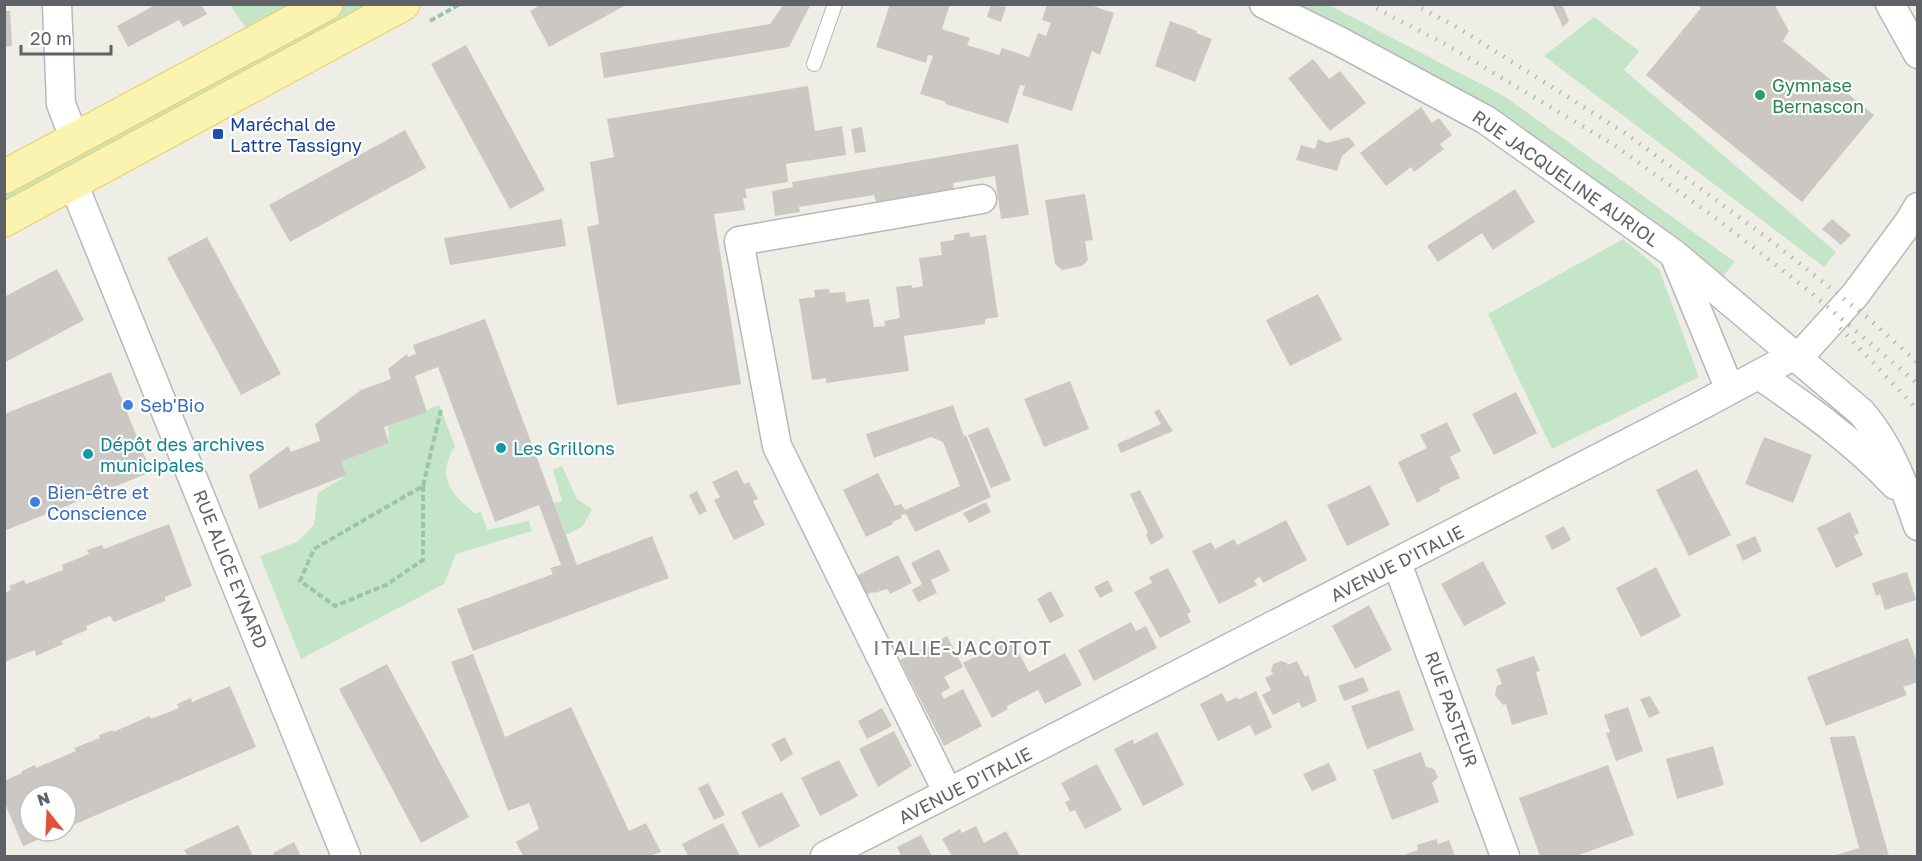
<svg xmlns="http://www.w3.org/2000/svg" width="1922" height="861" viewBox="0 0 1922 861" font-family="'Golos Text',sans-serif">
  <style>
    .green { fill: #c4e5c7 }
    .building { fill: #cbc8c4 }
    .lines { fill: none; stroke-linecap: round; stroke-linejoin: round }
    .lane-casing { stroke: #b7b8bc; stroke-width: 16 }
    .street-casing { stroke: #b7b8bc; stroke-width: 31 }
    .primary-casing { stroke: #ebce64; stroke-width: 35 }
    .path { stroke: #9cc4aa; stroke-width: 4; stroke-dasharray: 6 3; stroke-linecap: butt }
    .lane { stroke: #fff; stroke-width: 14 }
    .street { stroke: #fff; stroke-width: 28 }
    .primary { stroke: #fbf4b0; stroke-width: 33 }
    .rail { stroke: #b6b7b7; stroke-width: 4.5; stroke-dasharray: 1.5 8; stroke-linecap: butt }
    .leisure-dot { fill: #2e9e5b; stroke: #fff; stroke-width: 2 }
    .transit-dot { fill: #1a4fb4; stroke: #fff; stroke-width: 2 }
    .shop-dot { fill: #3f7fe0; stroke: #fff; stroke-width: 2 }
    .culture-dot { fill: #0f9aa8; stroke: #fff; stroke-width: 2 }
    .labels { text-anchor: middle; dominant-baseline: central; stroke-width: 4.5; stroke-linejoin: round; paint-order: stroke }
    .leisure-label { font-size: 18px; fill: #27864d; stroke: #fff; text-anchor: start }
    .transit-label { font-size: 18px; fill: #164399; stroke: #fff; text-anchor: start }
    .street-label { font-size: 18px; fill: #5e6166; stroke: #fff }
    .shop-label { font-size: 18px; fill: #366cbe; stroke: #fff; text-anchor: start }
    .culture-label { font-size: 18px; fill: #0d838f; stroke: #fff; text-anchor: start }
    .neighbourhood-label { font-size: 20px; letter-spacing: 1.5px; fill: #6f7378; stroke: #fff }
  </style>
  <rect width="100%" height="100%" fill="#efeee6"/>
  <path class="green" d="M230 5H289L246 28Z
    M344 5H376L5 205V189Z
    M1285 5H1329L1504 96 1735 262 1723 276 1493 113Z
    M1594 17 1639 51 1624 70 1836 252 1824 267 1544 56Z
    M1623 239 1659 269 1699 377 1552 449 1488 314Z
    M439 405 455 446C436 476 450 494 475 513L481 512 487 530 529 521 532 531 456 554 444 584 301 659 260 556 297 542 314 525 318 493 347 475 341 462 389 443 388 426Z
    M562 466 577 499 592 509 583 526 566 535 554 503 562 501 553 470Z"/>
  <path class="building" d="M157 4H205L202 6 207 14 183 27 179 20 128 47 117 26Z
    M542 4H628L549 47 530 11Z
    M784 4H811L789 47 604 78 600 53 770 24Z
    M890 4H950L942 29 970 38 967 45 999 55 1002 48 1029 57 1038 33 1046 36 1051 23 1042 20 1047 4H1087L1114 13 1100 55 1092 51 1072 111 1022 95 1025 86 1020 85 1008 123 945 104 946 102 920 94 933 56 928 55 926 63 876 47Z
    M991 4 1006 7 1001 22 987 17Z
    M1552 4H1562L1569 21 1563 27Z
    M1697 4H1774L1789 31 1783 41 1874 115 1802 202 1646 75 1701 8Z
    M4 11H10L12 46 4 47Z
    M1170 21 1197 31 1196 33 1212 39 1195 82 1155 66Z
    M466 45 545 190 510 209 431 64Z
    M1313 59 1329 79 1340 71 1366 103 1330 131 1288 78Z
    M808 86 815 131 842 126 846 155 786 164 788 182 745 189 747 198H743L745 210 714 214 741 384 617 405 587 227 599 224 590 162 614 157 607 119Z
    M1421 107 1432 123 1439 118 1452 135 1440 144 1444 149 1414 172 1411 167 1386 186 1360 153Z
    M862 127 866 152 855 153 851 129Z
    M405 130 426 168 290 242 269 205Z
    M1349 137 1355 145 1342 156 1337 171 1296 160 1301 145 1315 149 1318 139 1327 143Z
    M1018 144 1029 215 1001 219 995 176 953 183 954 190 876 202 874 195 799 207 800 212 775 216 772 191 793 187 792 182Z
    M1515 189 1535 222 1493 250 1482 233 1438 262 1427 246Z
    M1085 194 1093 240 1085 241 1088 260 1082 266 1062 270 1055 264 1045 200Z
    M562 219 566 246 450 265 444 238Z
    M1832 219 1851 235 1841 245 1822 229Z
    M969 232 970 237 986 235 998 317 985 319V324L904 336 909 371 826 383V378L812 380 799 299 815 297 814 290 829 289 830 293 845 292 846 302 869 299 874 327 885 326 884 321 900 318 896 287 911 285 913 288 923 286 919 258 942 255 940 242 954 240V235Z
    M207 237 281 374 241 395 167 258Z
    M57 269 84 320 4 363V297Z
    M1318 294 1342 340 1290 366 1266 320Z
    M485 319 577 565 652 536 669 578 473 651 457 609 553 574 550 568 561 565 539 505 495 522 438 367 415 376 427 412 384 427 389 443 341 462 347 475 259 509 249 475 288 446 291 452 320 441 315 424 361 390 391 379 388 369 407 354 408 357 416 354 413 345Z
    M111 372 151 472 4 531V414Z
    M1070 381 1089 429 1044 447 1024 399Z
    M1516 392 1537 433 1494 455 1472 414Z
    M953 405 964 436 966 435 991 497 915 532 906 514 901 515 902 518 892 522 893 524 866 537 843 490 878 473 895 506 901 504 905 510 960 486 943 442 931 437 874 458 866 434Z
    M1159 409 1173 431 1121 453 1117 444 1161 424 1154 412Z
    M1447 422 1461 451 1450 457 1460 478 1439 488 1440 491 1417 503 1398 462 1427 448 1420 435Z
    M988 427 1011 480 991 488 968 435Z
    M1764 437 1812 455 1793 503 1745 484Z
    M1697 469 1731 535 1689 556 1656 490Z
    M737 470 744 484 749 482 758 499 753 501 765 525 734 540 714 500 720 497 712 482Z
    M1370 485 1390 525 1347 546 1327 505Z
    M1140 490 1164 537 1151 545 1146 535 1148 533 1130 494Z
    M697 491 707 511 699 515 689 495Z
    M986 502 991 512 969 523 963 513Z
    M1850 512 1859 533 1854 536 1863 555 1836 568 1817 528Z
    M1286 520 1307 560 1263 583 1260 577 1254 580 1257 585 1219 604 1192 551 1211 542 1215 549 1234 539 1237 545Z
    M169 524 192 586 165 597V601L114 622 110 616 86 626 87 630 61 641 63 644 36 656 35 650 4 662V593L11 590 9 586 24 580 26 584 63 570 62 565 89 554 87 550 102 545 104 549Z
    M1564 526 1571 540 1552 550 1545 536Z
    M1755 536 1762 551 1743 561 1736 545Z
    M939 549 950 571 931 580 937 593 918 602 912 590 922 584 911 563Z
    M898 555 912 583 890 594 887 589 874 593 873 592 866 595 856 576Z
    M1483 561 1506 604 1464 626 1441 584Z
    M1656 567 1681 616 1641 637 1616 588Z
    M1168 568 1191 612 1187 614 1191 622 1160 638 1134 592 1152 583 1149 577Z
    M1907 572 1916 600 1885 610 1880 594 1876 596 1872 583Z
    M1108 580 1113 591 1100 598 1094 587Z
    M1051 591 1064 616 1050 623 1037 599Z
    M1369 605 1392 650 1355 669 1332 626Z
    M1131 622 1136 631 1146 626 1157 648 1094 681 1078 650Z
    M947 636 963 667 944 677 950 688 941 693 944 699 963 689 982 726 944 746 900 660Z
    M1011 638 1029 672 1065 653 1082 685 1045 704 1038 690 1007 706 1008 709 992 718 963 663Z
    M1908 638 1917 662V682L1903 687 1907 695 1826 726 1807 677Z
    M473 654 505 737 571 707 629 831 646 823 661 852 649 856H523L516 842 539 829 529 803 508 811 451 662Z
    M1534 656 1540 671 1536 672 1548 714 1512 725 1506 704 1503 705 1495 695 1497 686 1502 684 1496 669Z
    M1281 661 1287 663V665L1297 661 1305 677 1308 675 1317 701 1302 708 1299 702 1273 715 1262 695 1271 690 1265 678 1273 674 1271 670 1273 664Z
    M387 664 469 817 421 843 339 689Z
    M1363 677 1369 691 1344 701 1338 686Z
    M230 686 256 747 66 828V795H30V831H59L23 846 4 801V781L22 773V771L35 765 36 768 76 751 74 748 100 738 99 735 113 730V732L150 716 151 719 179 708 177 704 191 698 192 702Z
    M1399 690 1414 730 1367 749 1351 706Z
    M1256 691 1272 727 1255 736 1250 725 1218 741 1200 704 1222 693 1227 702 1237 697 1238 700Z
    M1650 696 1660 713 1649 718 1640 699Z
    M1628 707 1643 751 1616 761 1606 733 1610 732 1604 715Z
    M882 708 892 726 867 739 858 721Z
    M894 731 912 766 878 787 859 749Z
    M1157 732 1184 785 1143 806 1114 749 1133 739 1134 744Z
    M1855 736 1870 789 1889 856H1832L1859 848 1830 739V737Z
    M785 737 793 754 781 762 771 744Z
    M1713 746 1724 785 1677 799 1666 759Z
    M1421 752 1426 767 1434 769 1438 777 1432 783 1439 802 1392 820 1373 770Z
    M839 760 858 796 820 816 801 778Z
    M1329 763 1337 780 1312 791 1303 774Z
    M1097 764 1122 810 1085 829 1075 810 1070 812 1065 802 1070 800 1061 783Z
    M1608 765 1634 835 1576 856H1540L1519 798Z
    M708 783 725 815 714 820 698 788Z
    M782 792 800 826 759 848 741 812Z
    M723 823 740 856H688L682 844Z
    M238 825 253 856H188L184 850Z
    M976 826 984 843 1006 831 1020 856H952L942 839 960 829 962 833Z
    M921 835 932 856H901L897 847Z
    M1436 839 1438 844 1449 840 1455 856H1407L1406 854 1418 850 1417 845Z
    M294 842 301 856H274L273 853Z"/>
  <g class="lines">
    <defs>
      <path id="lane" d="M814 64 835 4"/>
      <path id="street" d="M57 4 61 104 75 140
        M1264 4 1339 41 1486 120 1674 254 1861 412C1890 445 1904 485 1918 526
        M1890 4 1918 54
        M73 183 346 856
        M1676 259 1730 390
        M1759 375C1807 408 1855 442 1895 485
        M1397 563 1505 856
        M948 793 777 446 739 241 982 199
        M825 856 1700 406 1806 349 1855 295 1909 222 1918 207"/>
      <path id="primary" d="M4 177 326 4
        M4 220 403 4"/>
    </defs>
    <use href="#lane" class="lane-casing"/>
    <use href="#street" class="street-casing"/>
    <use href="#primary" class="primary-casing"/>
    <path class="path" d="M430 21 460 4
      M423 486V560L386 585 335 606 300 581 314 549 423 486 441 410"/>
    <use href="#lane" class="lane"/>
    <use href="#street" class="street"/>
    <use href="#primary" class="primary"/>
    <path class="rail" d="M1368 4 1445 44 1614 145 1717 219 1809 291 1918 384
      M1413 4 1455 26 1625 133 1774 243 1868 318 1918 363
      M1840 328 1918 410"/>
  </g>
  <circle class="leisure-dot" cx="1760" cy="95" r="6"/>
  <rect class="transit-dot" x="212" y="128" width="12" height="12" rx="3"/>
  <g class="shop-dot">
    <circle cx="128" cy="405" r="6"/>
    <circle cx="35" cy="502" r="6"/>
  </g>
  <g class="culture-dot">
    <circle cx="501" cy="448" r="6"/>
    <circle cx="88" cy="454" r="6"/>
  </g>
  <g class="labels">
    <g class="leisure-label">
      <text x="1772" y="85">Gymnase<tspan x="1772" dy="21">Bernascon</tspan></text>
    </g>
    <g class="transit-label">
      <text x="230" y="124">Maréchal de<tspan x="230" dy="21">Lattre Tassigny</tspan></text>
    </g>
    <g class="street-label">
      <text transform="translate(1566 178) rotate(35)">RUE JACQUELINE AURIOL</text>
      <text transform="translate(1397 563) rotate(-27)">AVENUE D'ITALIE</text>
      <text transform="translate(231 569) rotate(68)">RUE ALICE EYNARD</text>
      <text transform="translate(1452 709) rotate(70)">RUE PASTEUR</text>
      <text transform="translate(965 785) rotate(-27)">AVENUE D'ITALIE</text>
    </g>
    <g class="shop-label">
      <text x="140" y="405">Seb'Bio</text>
      <text x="47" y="492">Bien-être et<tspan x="47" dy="21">Conscience</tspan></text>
    </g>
    <g class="culture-label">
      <text x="100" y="444">Dépôt des archives<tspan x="100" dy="21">municipales</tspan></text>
      <text x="513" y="448">Les Grillons</text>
    </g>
    <g class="neighbourhood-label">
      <text x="963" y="647">ITALIE-JACOTOT</text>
    </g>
  </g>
  <rect width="1922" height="861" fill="none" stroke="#5e6166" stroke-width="12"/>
  <g transform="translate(48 813) rotate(342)"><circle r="28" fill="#ffffff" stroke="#bfc0c2" stroke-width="1.5"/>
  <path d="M0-4.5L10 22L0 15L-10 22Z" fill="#e1523a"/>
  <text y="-9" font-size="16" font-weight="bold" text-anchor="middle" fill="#5e6166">N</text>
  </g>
  <path d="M21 45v9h90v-9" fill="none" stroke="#5e6166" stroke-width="3"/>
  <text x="30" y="45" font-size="18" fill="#5e6166" stroke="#ffffff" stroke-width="4.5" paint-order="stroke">20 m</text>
</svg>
